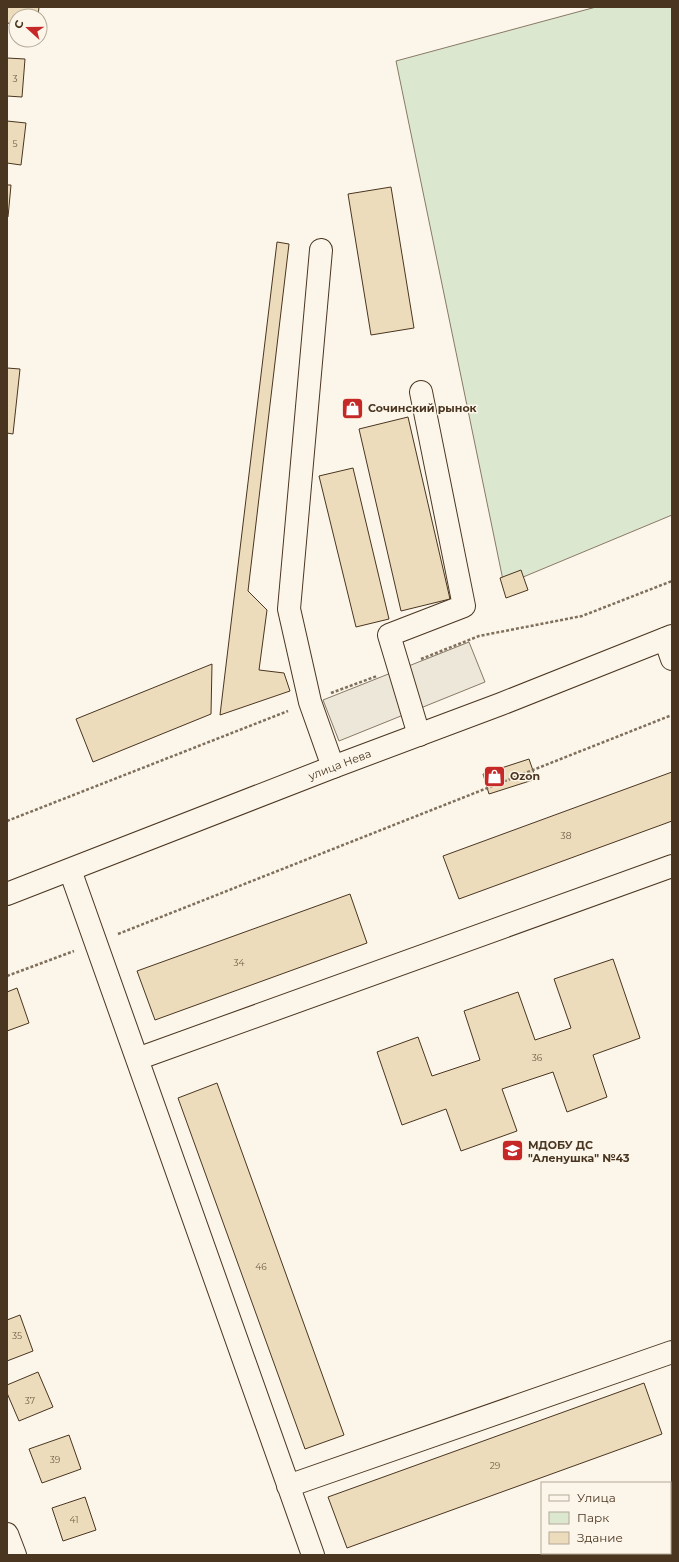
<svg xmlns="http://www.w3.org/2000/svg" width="679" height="1562" viewBox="0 0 679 1562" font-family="Montserrat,sans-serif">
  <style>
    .green { fill: #dce7d0; stroke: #887966 }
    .parking { fill: #ede7d9; stroke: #887966 }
    .building { fill: #ecdcbc; stroke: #4a3520 }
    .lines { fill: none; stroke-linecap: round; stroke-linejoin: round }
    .minor-casing { stroke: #4a3520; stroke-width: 24 }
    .major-casing { stroke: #4a3520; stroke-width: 24 }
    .path { stroke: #7f6f5c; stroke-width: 2.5; stroke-dasharray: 3 2; stroke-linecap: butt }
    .minor { stroke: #fbf6e9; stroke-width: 22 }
    .major { stroke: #fbf6e9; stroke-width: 22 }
    .labels { text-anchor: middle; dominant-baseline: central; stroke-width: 3; stroke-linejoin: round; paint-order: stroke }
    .number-label { font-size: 9px; fill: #725f47 }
    .poi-label { font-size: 11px; font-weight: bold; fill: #4a3520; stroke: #fbf6e9; text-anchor: start }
    .street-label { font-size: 11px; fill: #4a3520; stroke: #fbf6e9 }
  </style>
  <rect width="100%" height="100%" fill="#fbf6e9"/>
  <path class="green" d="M596 7H672V515L504 585 396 61Z"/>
  <path class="parking" d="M469 642 485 682 339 741 323 700Z"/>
  <path class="building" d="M7 7H39L38 16H16V24L7 23Z
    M7 58 25 59 22 97 7 96Z
    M7 121 26 123 21 165 7 163Z
    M7 185H11L8 217H7Z
    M391 187 414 328 371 335 348 194Z
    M277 242 289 244 248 591 267 610 259 670 284 673 290 691 220 715Z
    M7 368 20 369 13 434 7 433Z
    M408 417 450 599 401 611 359 429Z
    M353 468 389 619 356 627 319 476Z
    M521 570 528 590 506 598 500 578Z
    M212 664 211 714 93 762 76 719Z
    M529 759 536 779 489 794 483 774Z
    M672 772V821L459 899 443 856Z
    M350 894 367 943 155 1020 137 971Z
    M613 959 640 1038 593 1055 607 1097 567 1112 553 1072 502 1089 517 1131 461 1151 446 1109 402 1125 377 1052 418 1037 432 1076 480 1060 464 1011 518 992 535 1040 571 1028 554 979Z
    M17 988 29 1023 7 1031V992Z
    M217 1083 344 1435 305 1449 178 1098Z
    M20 1315 33 1351 7 1361V1320Z
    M38 1372 53 1407 19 1421 7 1393V1385Z
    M644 1383 662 1434 347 1548 328 1497Z
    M69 1435 81 1469 42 1483 29 1449Z
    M85 1497 96 1530 63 1541 52 1508Z"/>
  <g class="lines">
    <defs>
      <path id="minor" d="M321 250 289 609 310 702 333 767
        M665 639 672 659
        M419 735 389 635 464 606 421 392
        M70 870 313 1555
        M137 1059 672 866
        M288 1486 672 1352
        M7 1534 15 1555"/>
      <g id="major">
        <path id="s1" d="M7 894 333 767 501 704 672 636"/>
      </g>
    </defs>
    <use href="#minor" class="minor-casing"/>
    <use href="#major" class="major-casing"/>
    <path class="path" d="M421 659 479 636 582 616 672 581
      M331 693 377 676
      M7 821 288 711
      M118 934 672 715
      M7 976 74 951"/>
    <use href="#minor" class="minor"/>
    <use href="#major" class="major"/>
  </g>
  <defs>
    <symbol id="shop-square" viewBox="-11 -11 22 22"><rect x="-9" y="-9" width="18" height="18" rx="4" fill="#c62828" stroke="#fbf6e9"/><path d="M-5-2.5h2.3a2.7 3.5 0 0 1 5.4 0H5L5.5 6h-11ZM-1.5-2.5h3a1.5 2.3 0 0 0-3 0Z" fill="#fff"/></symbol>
    <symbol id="school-square" viewBox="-11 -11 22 22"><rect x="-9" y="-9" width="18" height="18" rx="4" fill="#c62828" stroke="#fbf6e9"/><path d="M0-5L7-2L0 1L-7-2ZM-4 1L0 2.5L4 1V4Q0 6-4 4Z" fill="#fff"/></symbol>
  </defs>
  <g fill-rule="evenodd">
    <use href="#shop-square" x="340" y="396" width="25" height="25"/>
    <use href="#shop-square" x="482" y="764" width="25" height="25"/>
    <use href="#school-square" x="500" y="1138" width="25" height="25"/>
  </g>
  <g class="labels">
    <g class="number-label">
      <text x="15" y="78">3</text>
      <text x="15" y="143">5</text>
      <text x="566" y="835">38</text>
      <text x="239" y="962">34</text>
      <text x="537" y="1057">36</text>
      <text x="261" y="1266">46</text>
      <text x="17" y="1335">35</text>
      <text x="30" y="1400">37</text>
      <text x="55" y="1459">39</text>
      <text x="495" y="1465">29</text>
      <text x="74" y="1519">41</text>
    </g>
    <g class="poi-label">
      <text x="368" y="408">Сочинский рынок</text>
      <text x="510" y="776">Ozon</text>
      <text x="528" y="1145">МДОБУ ДС<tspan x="528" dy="13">"Аленушка" №43</tspan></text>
    </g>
    <g class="street-label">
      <text stroke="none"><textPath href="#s1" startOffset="357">улица Нева</textPath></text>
    </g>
  </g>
  <rect width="679" height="1562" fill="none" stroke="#4a3520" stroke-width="16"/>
  <rect x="541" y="1482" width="130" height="72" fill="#fbf6e9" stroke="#b4a999"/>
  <rect x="549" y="1495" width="20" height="6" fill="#fbf6e9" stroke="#b4a999"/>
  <text x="577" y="1502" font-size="12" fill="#4a3520">Улица</text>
  <rect x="549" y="1512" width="20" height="12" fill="#dce7d0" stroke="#b4a999"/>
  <text x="577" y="1522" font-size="12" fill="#4a3520">Парк</text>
  <rect x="549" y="1532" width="20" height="12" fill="#ecdcbc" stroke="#b4a999"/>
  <text x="577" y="1542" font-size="12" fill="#4a3520">Здание</text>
  <g transform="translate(28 28) rotate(291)"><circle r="19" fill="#fbf6e9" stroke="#b4a999"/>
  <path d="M0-3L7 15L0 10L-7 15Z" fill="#c62828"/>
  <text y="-6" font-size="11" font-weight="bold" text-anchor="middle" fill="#4a3520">С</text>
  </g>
</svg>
